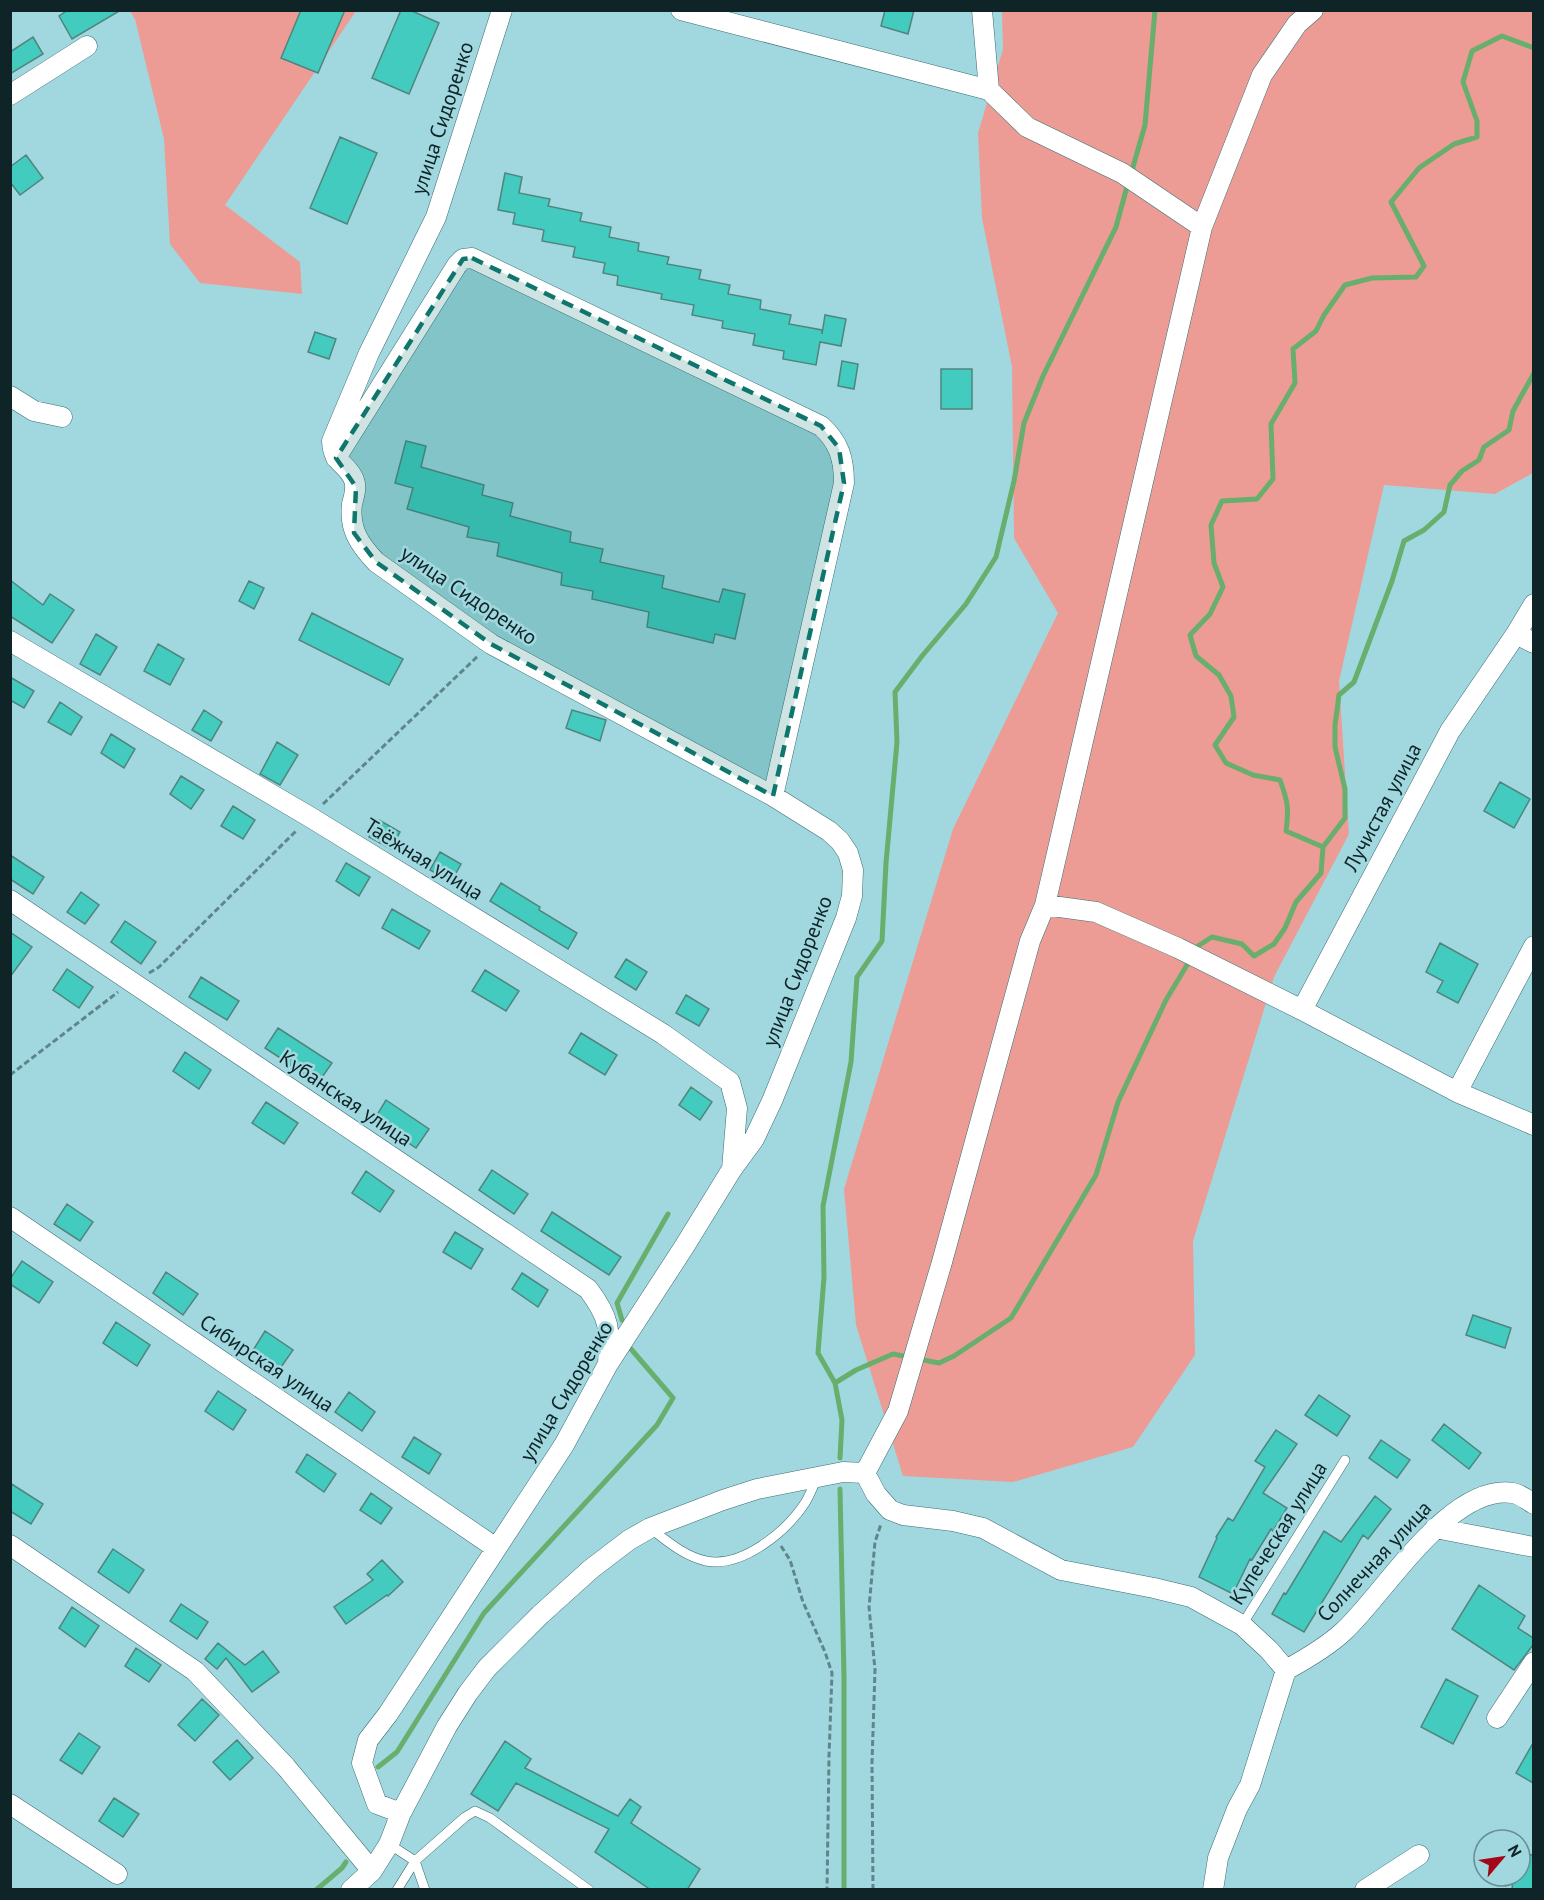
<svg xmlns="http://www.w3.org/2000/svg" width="1544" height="1900" viewBox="0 0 1544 1900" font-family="'PT Sans',sans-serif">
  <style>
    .green { fill: #ec9c94 }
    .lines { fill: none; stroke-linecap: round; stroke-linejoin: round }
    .stream { stroke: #68ae6d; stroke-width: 5 }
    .building { fill: #42cbbe; stroke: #50857e; stroke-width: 1.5 }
    .lane-casing { stroke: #386d73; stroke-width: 10 }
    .street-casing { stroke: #386d73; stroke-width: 21 }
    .path { stroke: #5e868b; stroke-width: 3; stroke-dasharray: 6 3; stroke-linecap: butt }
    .lane { stroke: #fff; stroke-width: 9 }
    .street { stroke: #fff; stroke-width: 20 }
    .marked { fill: #0f766e; fill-opacity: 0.2; stroke: #0f766e; stroke-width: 4.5; stroke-dasharray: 12 8; stroke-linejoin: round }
    .labels { text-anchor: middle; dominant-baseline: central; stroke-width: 5; stroke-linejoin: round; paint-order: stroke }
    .street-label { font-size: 21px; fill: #0e2427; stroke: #a1d8df }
  </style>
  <rect width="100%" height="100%" fill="#a1d8df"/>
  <path class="green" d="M130 11H356L225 205 300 262 302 294 200 283 170 244 164 139 135 19Z
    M1002 11H1533V473L1495 494 1384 485 1339 681 1349 834 1274 977 1193 1241 1195 1355 1133 1447 1013 1482 903 1476 856 1325 844 1189 953 829 1058 613 1014 538 1012 367 982 218 978 133 1003 49Z"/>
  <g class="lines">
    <path class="stream" d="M1131 174 1145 125 1155 10
      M1323 847 1286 831C1289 808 1288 802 1280 780L1253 775 1226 763 1215 745 1234 717 1231 696 1219 675 1196 656 1190 635 1210 614 1223 587 1214 563 1211 525 1222 501 1257 499 1273 479 1271 424 1295 383 1293 349 1316 331 1324 315 1345 285 1372 278 1416 277 1424 266 1391 202 1419 168 1454 144 1477 137V121L1463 82 1472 51 1502 36 1534 48
      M1194 952 1198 946 1212 937 1242 944 1254 956 1274 944 1285 928 1296 902 1321 873 1323 847 1345 818V789L1335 747V725L1339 695 1354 682 1392 581 1404 541 1424 530 1444 512 1450 485 1462 471 1479 460 1484 447 1509 430 1513 411 1534 373
      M622 1320 617 1303 668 1214
      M835 1383 856 1370 893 1354 939 1363 954 1356 1011 1318 1096 1175 1118 1102 1166 1000 1190 960
      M840 1458 842 1420 835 1383 818 1353 824 1277 823 1206 851 1062 857 977 882 941 886 863 897 742 895 692 922 656 966 604 996 557 1014 481 1024 423 1043 376 1116 227 1128 183
      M840 1489 844 1677V1890
      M378 1767 397 1752 484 1613 657 1425 673 1398 631 1349
      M316 1890 342 1868 346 1862"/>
  </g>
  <path class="building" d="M68 10H121L72 39 59 16Z
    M301 10H345L318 73 281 58Z
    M401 10H410L439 23 409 94 372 78Z
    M885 10H914L908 34 881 26Z
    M33 37 43 54 10 74V52Z
    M340 137 377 153 347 224 310 208Z
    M26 155 43 178 20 195 10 182V167Z
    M505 173 522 177 519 193 550 199 548 206 582 213 580 221 611 227 609 237 639 243 638 251 669 257 667 264 701 270 699 279 730 285 728 294 761 300 760 309 791 315 789 324 822 330V334L825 315 846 319 841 346 820 342 816 365 783 359 784 351 753 345 755 334 722 328 723 321 692 315 694 305 661 299 662 294 617 285 618 276 603 273 605 263 573 257 575 247 542 241 544 230 513 224 515 213 498 210Z
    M315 332 336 339 329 359 308 352Z
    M842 361 858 364 854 389 838 386Z
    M941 369H972V409H941Z
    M406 441 426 446 421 467 484 485 482 495 513 503 510 516 571 532 570 542 603 549 600 562 664 576 662 588 719 602 723 589 745 594 735 639 715 634 713 643 647 627 649 612 592 599 593 591 561 585 562 573 497 556 499 543 467 537 469 527 407 509 413 488 395 483Z
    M10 580 43 605 50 594 74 610 52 643 10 616Z
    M249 581 264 588 254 609 239 601Z
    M312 613 403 659 389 685 299 640Z
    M96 634 117 647 100 675 80 664Z
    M158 644 184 659 170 685 144 671Z
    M10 677 34 691 24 708 10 700Z
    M60 702 82 717 71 735 48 722Z
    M204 710 222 722 211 741 192 730Z
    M572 710 606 720 600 741 566 728Z
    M111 734 135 749 124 768 101 753Z
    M277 742 298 755 280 785 260 774Z
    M181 776 204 790 191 809 170 794Z
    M1500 782 1530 799 1514 828 1484 811Z
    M233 806 255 820 243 839 221 826Z
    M379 820 400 832 391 849 369 837Z
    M440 852 461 864 451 882 430 870Z
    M10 855 44 877 33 894 10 879Z
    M346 863 370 877 359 896 336 881Z
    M501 883 540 907 539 910 577 933 568 949 490 901Z
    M81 892 99 905 85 924 67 912Z
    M392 909 430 931 419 949 382 928Z
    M125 921 156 942 141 964 111 942Z
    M10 932 32 947 10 977Z
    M1440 943 1478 964 1458 1003 1437 992 1443 981 1426 972Z
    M626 959 647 972 636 990 615 977Z
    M67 969 93 987 79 1008 53 990Z
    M485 970 519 991 506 1011 472 991Z
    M201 977 239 1001 227 1020 189 997Z
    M686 995 709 1009 699 1026 676 1013Z
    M278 1028 332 1063 318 1083 265 1048Z
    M581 1033 617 1055 605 1075 569 1053Z
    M185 1052 211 1070 199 1089 173 1071Z
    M691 1087 712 1102 700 1120 679 1105Z
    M386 1100 429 1129 416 1148 374 1120Z
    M266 1102 298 1123 284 1144 252 1123Z
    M492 1170 528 1194 514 1214 479 1190Z
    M366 1171 394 1191 380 1212 352 1193Z
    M67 1204 93 1222 80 1241 54 1224Z
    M552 1212 621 1257 609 1275 541 1231Z
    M455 1232 483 1249 471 1269 443 1252Z
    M22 1261 53 1282 39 1303 10 1284V1279Z
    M166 1272 198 1294 183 1315 153 1293Z
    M522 1273 548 1290 538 1307 512 1289Z
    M1473 1315 1511 1328 1505 1348 1466 1335Z
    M116 1322 150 1345 137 1366 103 1343Z
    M265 1331 293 1350 279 1370 252 1352Z
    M218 1391 246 1410 233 1430 205 1411Z
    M349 1392 375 1412 362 1431 335 1412Z
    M1319 1395 1350 1416 1337 1436 1305 1415Z
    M1444 1424 1481 1453 1469 1469 1432 1440Z
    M1276 1430 1297 1444 1263 1493 1287 1508 1273 1531 1271 1529 1252 1560 1250 1559 1233 1594 1199 1577 1217 1538 1216 1537 1228 1518 1233 1521 1265 1467 1255 1461Z
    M414 1437 441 1454 429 1474 402 1457Z
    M1381 1440 1410 1460 1397 1478 1369 1458Z
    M307 1454 336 1474 324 1492 296 1472Z
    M10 1483 43 1504 31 1524 10 1511Z
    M371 1493 392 1508 381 1524 360 1510Z
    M1375 1496 1391 1509 1368 1539 1363 1535 1304 1632 1272 1614 1284 1593 1286 1594 1324 1531 1341 1542Z
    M113 1549 144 1570 129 1593 98 1572Z
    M382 1560 403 1582 388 1596 387 1595 346 1624 334 1607 373 1580 367 1574Z
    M1479 1585 1525 1616 1518 1628 1533 1638V1645L1514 1670 1452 1629Z
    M181 1604 208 1622 197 1639 170 1621Z
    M72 1607 99 1626 85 1647 59 1628Z
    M218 1643 245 1665 263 1651 279 1672 252 1692 226 1658 217 1669 205 1659Z
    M136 1648 161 1665 149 1682 125 1666Z
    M1446 1679 1478 1696 1453 1744 1421 1727Z
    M202 1699 219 1715 195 1741 178 1725Z
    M79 1733 100 1747 82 1774 60 1760Z
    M237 1740 253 1758 230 1780 213 1762Z
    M505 1741 531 1759 525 1768 618 1816 630 1799 641 1807 631 1823 700 1869 687 1890H651L595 1852 609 1829 516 1783 498 1811 471 1794Z
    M1533 1743V1783L1516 1773Z
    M114 1798 139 1814 123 1837 99 1821Z
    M1520 1854 1533 1855V1890H1512L1513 1876H1520Z"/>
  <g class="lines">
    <defs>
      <path id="lane" d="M650 1528C667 1541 684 1556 706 1561 742 1568 786 1532 805 1503 810 1495 813 1486 817 1478
        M1242 1625 1345 1460
        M389 1844 415 1861 425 1890
        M397 1890 415 1861 465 1817 475 1811 490 1818 589 1890"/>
      <path id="street" d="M681 10 989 90 982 10
        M989 90 1027 127 1122 173 1202 227
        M10 95 87 46
        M10 396 34 411 62 417
        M336 458 457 265 463 259 472 258 821 426C839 442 844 459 844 483L773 796
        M1516 634 1534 643
        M10 641 310 817 663 1034 730 1082 737 1108 732 1169
        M10 900 588 1289C610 1318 610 1329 608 1364
        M1045 905 1096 912 1178 948 1302 1010 1457 1092 1534 1125
        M1302 1010 1450 731 1516 634 1534 604
        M1457 1092 1534 946
        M10 1217 496 1548
        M865 1473 876 1494 890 1510 903 1515 953 1521 983 1528 1061 1570 1154 1588 1191 1597 1242 1625 1269 1650 1286 1670
        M1435 1528 1534 1547
        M10 1545 195 1671 286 1767 372 1871
        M1286 1670C1306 1659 1327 1647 1344 1631 1385 1593 1450 1483 1513 1493 1520 1494 1527 1500 1534 1504
        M1497 1718 1534 1662
        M10 1804 117 1874
        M401 1813 447 1726 468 1693 487 1668 540 1615 591 1569 629 1540 650 1528 723 1500 757 1489 843 1472 865 1473 898 1411 942 1262 1030 941 1045 905 1202 227 1262 75 1297 24 1313 10
        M351 1890 372 1871 389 1844 401 1813 377 1804 362 1763 368 1740 388 1714 564 1445 608 1364 684 1247 732 1169 754 1139 772 1101 846 918 852 896 853 870 848 853 840 841 829 831 773 796 491 644 376 562C359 544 349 529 352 504 354 496 357 488 354 480 347 462 333 465 332 441L369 353 436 217 502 10
        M1213 1890 1218 1858 1237 1809 1250 1785 1286 1670
        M1365 1890 1419 1855"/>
    </defs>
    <use href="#lane" class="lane-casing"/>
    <use href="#street" class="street-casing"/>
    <path class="path" d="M323 804 479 655
      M149 973 159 967 297 830
      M10 1075 118 992
      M781 1546 790 1560 803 1602 825 1652 832 1673 829 1756 827 1890
      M873 1890 872 1763 875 1670 869 1607 875 1542 881 1524"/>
    <use href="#lane" class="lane"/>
    <use href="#street" class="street"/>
  </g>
  <path class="marked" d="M472 258 821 426 839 448 844 483 773 796 491 644 376 562 354 533 356 487 336 458 463 259Z"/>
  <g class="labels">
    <g class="street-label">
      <text transform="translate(442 118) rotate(-72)">улица Сидоренко</text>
      <text transform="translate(469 595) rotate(34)">улица Сидоренко</text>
      <text transform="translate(1382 807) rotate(-62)">Лучистая улица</text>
      <text transform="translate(424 859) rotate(32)">Таёжная улица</text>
      <text transform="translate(797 971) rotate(-69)">улица Сидоренко</text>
      <text transform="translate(346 1098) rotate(34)">Кубанская улица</text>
      <text transform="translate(267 1363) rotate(34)">Сибирская улица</text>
      <text transform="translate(566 1391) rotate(-59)">улица Сидоренко</text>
      <text transform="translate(1278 1533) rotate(-58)">Купеческая улица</text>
      <text transform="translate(1374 1561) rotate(-47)">Солнечная улица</text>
    </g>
  </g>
  <rect width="1544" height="1900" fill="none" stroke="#0e2427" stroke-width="24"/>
  <g transform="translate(1502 1858) rotate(61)"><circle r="28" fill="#a1d8df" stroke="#669095" stroke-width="1.5"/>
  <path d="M0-4.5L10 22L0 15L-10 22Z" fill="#a20617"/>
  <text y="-9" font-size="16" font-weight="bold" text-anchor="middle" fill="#0e2427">N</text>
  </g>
</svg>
